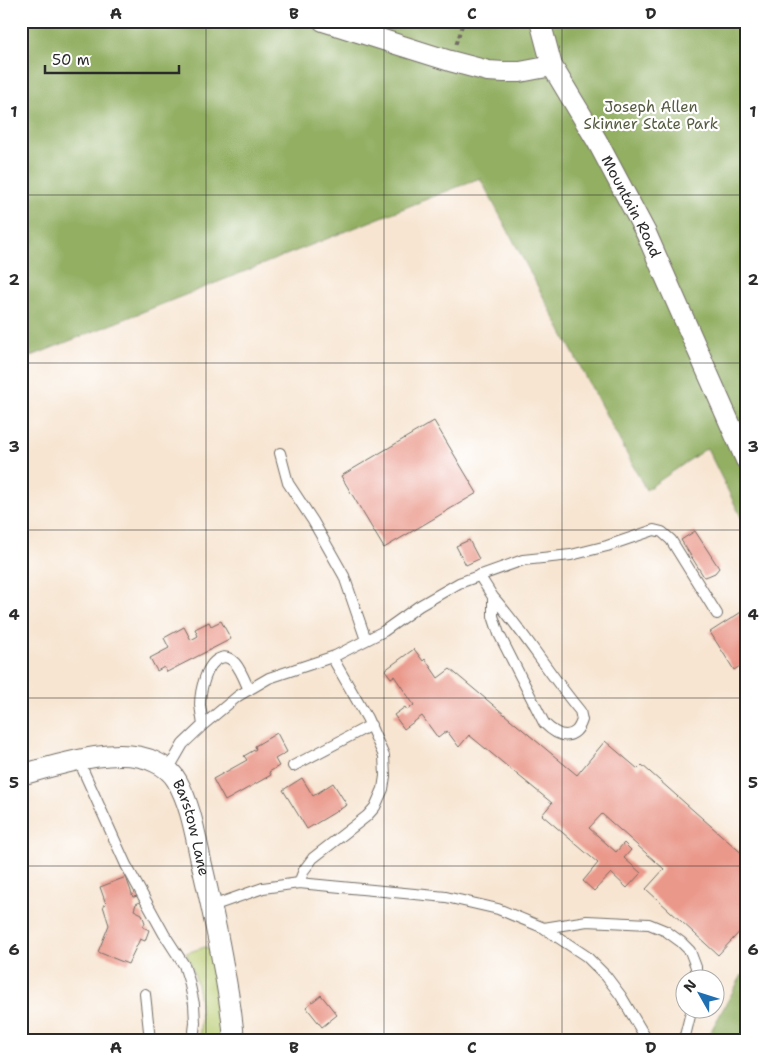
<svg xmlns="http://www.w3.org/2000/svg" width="767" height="1061" viewBox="0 0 767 1061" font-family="'Shantell Sans',sans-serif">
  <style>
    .green { fill: #b8cb6f; stroke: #727b4d }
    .forest { fill: #92af62; stroke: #5e6d46 }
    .building { fill: #ea988a }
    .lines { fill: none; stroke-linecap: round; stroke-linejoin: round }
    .service-casing { stroke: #726c65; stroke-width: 12 }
    .minor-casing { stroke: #726c65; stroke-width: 22 }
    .path { stroke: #726c65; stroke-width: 3; stroke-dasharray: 4 4; stroke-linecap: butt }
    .service { stroke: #fff; stroke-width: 10 }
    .minor { stroke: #fff; stroke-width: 20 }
    .grid { fill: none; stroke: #2b2b2b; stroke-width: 1; stroke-opacity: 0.55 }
    .labels { text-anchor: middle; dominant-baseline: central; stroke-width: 4.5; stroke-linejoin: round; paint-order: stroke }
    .park-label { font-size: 15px; fill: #555b3f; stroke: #fff }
    .street-label { font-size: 15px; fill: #2b2b2b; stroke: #fff }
    .neatline { fill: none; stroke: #2b2b2b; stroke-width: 2 }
    .grid-label { font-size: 16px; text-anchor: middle; font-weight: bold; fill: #2b2b2b }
  </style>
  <rect width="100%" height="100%" fill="#fff"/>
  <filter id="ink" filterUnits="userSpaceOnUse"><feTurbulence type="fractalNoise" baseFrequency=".02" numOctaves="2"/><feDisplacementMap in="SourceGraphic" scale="10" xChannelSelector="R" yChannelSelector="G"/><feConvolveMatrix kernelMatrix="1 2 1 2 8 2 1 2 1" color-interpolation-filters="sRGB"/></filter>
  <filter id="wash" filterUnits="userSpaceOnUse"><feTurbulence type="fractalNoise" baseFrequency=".0096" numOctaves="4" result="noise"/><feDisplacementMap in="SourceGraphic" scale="20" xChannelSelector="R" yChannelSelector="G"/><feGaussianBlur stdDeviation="1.12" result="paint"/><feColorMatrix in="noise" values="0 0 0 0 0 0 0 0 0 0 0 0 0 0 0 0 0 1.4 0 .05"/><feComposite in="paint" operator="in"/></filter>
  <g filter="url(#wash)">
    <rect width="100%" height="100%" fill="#f7e5d1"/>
    <path class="green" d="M205 947 209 948 214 982 222 1040H199C203 1010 199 980 186 953Z"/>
    <path class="forest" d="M21 21H746V527L707 448 646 490 480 178 24 359 21 353Z
      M742 975 746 977V1040H706Z"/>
    <g id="blocks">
      <path class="building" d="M434 421 477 493 384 548 341 476Z
        M695 531 719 568 715 573 708 576 704 577 681 540Z
        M469 540 479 559 466 565 456 546Z
        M746 609V662L734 670 710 632Z
        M221 621 231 639 167 672 164 667 157 671 150 658 169 648 164 638 184 627 191 640 198 636 195 629 209 622 211 626Z
        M414 649 423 661 425 659 438 678 450 669 577 775 605 741 638 769 642 765 746 857V925L718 955 646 889 664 869 602 814 589 828 616 852 624 843 631 850 624 858 641 873 627 888 611 873 594 891 583 881 598 863 542 815 552 803 469 735 459 747 447 731 438 738 422 716 404 729 394 715 405 707 407 710 414 705 394 676 391 678 385 670Z
        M277 733 287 752 275 759 279 766 269 772 271 775 225 801 213 779 247 760 244 756 256 749 255 746Z
        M302 778 313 796 333 783 347 805 307 829 283 790Z
        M126 877 133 897 138 896 140 902 136 904 134 910 142 914 145 923 143 927 149 930 145 941 140 939 128 964 98 952 109 925 103 906 106 904 100 887Z
        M321 995 337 1015 322 1027 306 1007Z"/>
    </g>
  </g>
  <g filter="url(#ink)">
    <use href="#blocks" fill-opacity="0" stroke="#726c65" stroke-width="1"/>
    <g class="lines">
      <defs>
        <path id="service" d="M280 453 288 483 313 521 344 576 366 640
          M479 575 493 597V616L499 634 544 723C552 731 565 741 576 731 579 728 581 723 582 720L580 711C549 674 525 633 493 597
          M203 725C202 718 201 712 200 705 200 692 206 662 221 658 226 656 231 659 235 663 241 670 245 681 249 690
          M78 759 126 865 164 934 184 965 189 981 194 1004 195 1023 193 1040
          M293 766 371 725
          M168 770 183 744 203 725 238 696 269 678 335 656 384 631 419 606 459 583 523 560 571 555 607 546 654 530 662 532 671 540 717 614
          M299 883 304 870 313 858 367 816 375 807 383 789 385 776 384 756 367 718 332 657
          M212 906 263 888 299 883 446 897 498 909 544 928 586 956 606 976 621 996 647 1040
          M544 928 587 921 649 924 666 931 681 942 690 951 696 967V978
          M145 994 150 1040
          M684 1040 692 1008"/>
        <g id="minor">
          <path d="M323 21 450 61 488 71 504 72H520L552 66"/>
          <path id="s1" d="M540 21 552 66 597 141 646 233 746 460"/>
          <path id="s2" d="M21 775C57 765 120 744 155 762 164 766 172 772 177 781 191 806 195 834 201 861 209 895 217 930 223 965 228 990 232 1014 234 1040"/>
        </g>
      </defs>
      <use href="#service" class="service-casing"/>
      <use href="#minor" class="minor-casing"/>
      <path class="path" d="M456 44 464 21"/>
      <use href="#service" class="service"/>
      <use href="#minor" class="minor"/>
    </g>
  </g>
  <path class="grid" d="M206 21V1040M384 21V1040M562 21V1040M21 195H746M21 363H746M21 530H746M21 698H746M21 866H746"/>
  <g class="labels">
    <g class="park-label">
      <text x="651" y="107">Joseph Allen<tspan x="651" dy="17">Skinner State Park</tspan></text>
    </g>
    <g class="street-label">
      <text stroke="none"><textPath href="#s1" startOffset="208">Mountain Road</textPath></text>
      <text stroke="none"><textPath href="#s2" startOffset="216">Barstow Lane</textPath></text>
    </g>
  </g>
  <rect width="767" height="1061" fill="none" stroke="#fff" stroke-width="55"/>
  <g transform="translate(700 994) rotate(309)"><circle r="24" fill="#ffffff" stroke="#aaaaaa"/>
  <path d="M0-4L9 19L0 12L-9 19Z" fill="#1f6fb2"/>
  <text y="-8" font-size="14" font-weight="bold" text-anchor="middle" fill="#2b2b2b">N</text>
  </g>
  <path d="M45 65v8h134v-8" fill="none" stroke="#2b2b2b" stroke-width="2.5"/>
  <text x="52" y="65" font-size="15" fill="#2b2b2b" stroke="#ffffff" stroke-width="4" paint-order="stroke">50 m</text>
  <rect x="28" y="28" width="712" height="1006" class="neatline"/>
  <g class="grid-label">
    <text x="116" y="19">A</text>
    <text x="294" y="19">B</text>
    <text x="472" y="19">C</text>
    <text x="651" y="19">D</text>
    <text x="14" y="117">1</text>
    <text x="753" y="117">1</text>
    <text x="14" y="285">2</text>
    <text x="753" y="285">2</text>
    <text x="14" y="452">3</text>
    <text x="753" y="452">3</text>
    <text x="14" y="620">4</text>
    <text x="753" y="620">4</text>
    <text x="14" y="788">5</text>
    <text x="753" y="788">5</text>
    <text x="14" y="955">6</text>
    <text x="753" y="955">6</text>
    <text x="116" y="1053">A</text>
    <text x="294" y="1053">B</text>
    <text x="472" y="1053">C</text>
    <text x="651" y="1053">D</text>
  </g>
</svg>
